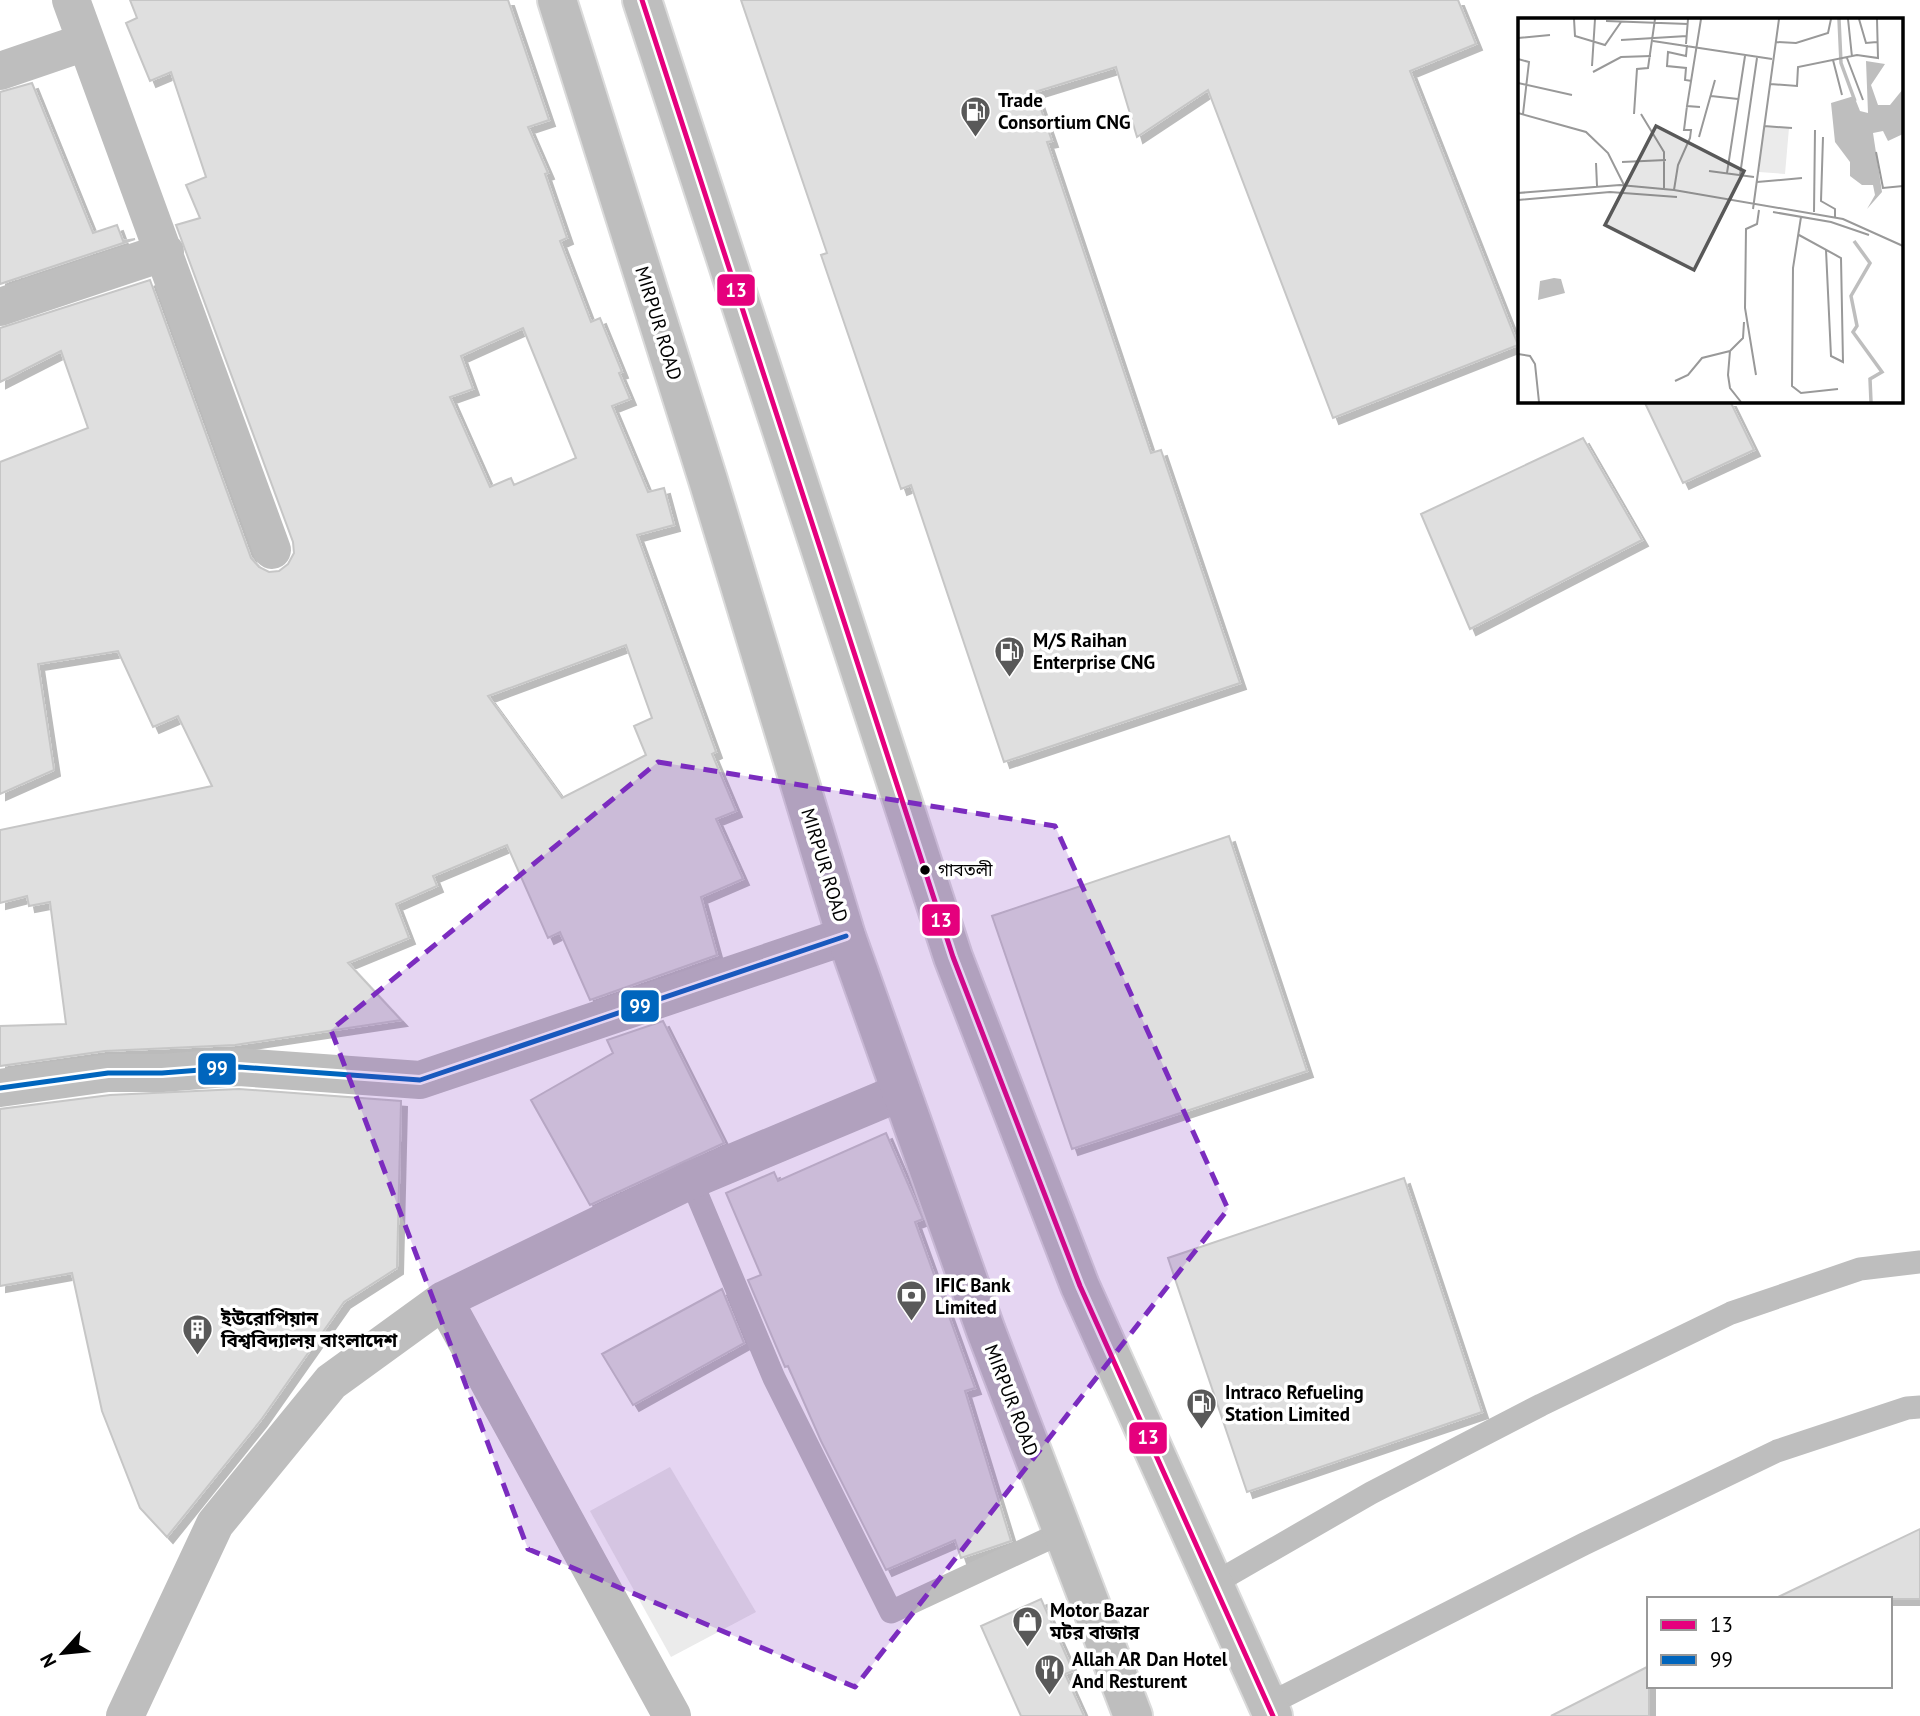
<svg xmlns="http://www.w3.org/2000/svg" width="1920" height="1716" viewBox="0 0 1920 1716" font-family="'PT Sans','Noto Sans Bengali',sans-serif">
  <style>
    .green { fill: #ebebeb }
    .building { fill: #dfdfdf; stroke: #c6c6c6; stroke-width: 2; fill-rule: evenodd; filter: url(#shadow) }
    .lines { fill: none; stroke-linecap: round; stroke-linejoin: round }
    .trunk-casing { stroke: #dbdbdb; stroke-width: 42 }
    .service { stroke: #bebebe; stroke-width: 23 }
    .minor { stroke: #bebebe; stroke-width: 38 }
    .trunk { stroke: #bebebe; stroke-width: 38 }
    .bus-1-casing { stroke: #fff; stroke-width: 10 }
    .bus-2-casing { stroke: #fff; stroke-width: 10 }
    .bus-1 { stroke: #e5007d; stroke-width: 5 }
    .bus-2 { stroke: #0065bd; stroke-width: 5 }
    .marked { fill: #7b2cbf; fill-opacity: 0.2; stroke: #7b2cbf; stroke-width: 5; stroke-dasharray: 14 9; stroke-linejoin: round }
    .bus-dot { fill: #000; stroke: #fff; stroke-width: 2.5 }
    .labels { text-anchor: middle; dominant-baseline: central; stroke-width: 7; stroke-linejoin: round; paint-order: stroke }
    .bus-label { font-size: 17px; fill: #000; stroke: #fff; text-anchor: start }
    .poi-label { font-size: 19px; font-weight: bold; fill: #000; stroke: #fff; text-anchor: start }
    .street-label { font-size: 19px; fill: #000; stroke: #fff }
    .inset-river { fill: none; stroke: #bebebe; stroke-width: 3.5 }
    .inset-road { fill: none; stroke: #999; stroke-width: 2 }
    .view { fill: #595959; fill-opacity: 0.15; stroke: #595959; stroke-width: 3.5 }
    .inset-edge { fill: none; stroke: #000; stroke-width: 3.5 }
    .line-badge { stroke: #fff; stroke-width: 2.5 }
    .badge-label { font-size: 19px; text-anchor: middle; font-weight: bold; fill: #fff }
  </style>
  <defs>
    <filter id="shadow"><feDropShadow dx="6" dy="6" stdDeviation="0" flood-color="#0004"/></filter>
  </defs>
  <rect width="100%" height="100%" fill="#fff"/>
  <path class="green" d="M670 1467 756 1612 671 1657 590 1511Z"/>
  <path class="building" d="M130 0H508L549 120 528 127 548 173 545 174 567 238 560 241 591 322 600 318 622 372 619 373 630 399 612 406 648 492 664 488 674 525 637 535 716 752 712 754 736 811 716 819 743 879 701 897 717 955 590 1000 560 932 548 938 507 845 433 876 437 886 396 904 409 938 348 963 401 1020 235 1045 105 1051 0 1066V1026L66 1024 50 902 29 906 27 896 0 903V830L212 786 178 716 153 727 118 651 38 664 54 770 0 794V462L88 428 61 351 0 382V328L150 280 251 558 259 567 269 572 279 571 288 564 294 553 293 542 176 225 200 218 186 185 206 177 171 72 150 81 126 23 137 18ZM523 328 576 458 514 485 511 478 490 487 450 397 473 389 461 356ZM626 645 652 718 634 726 646 755 562 798 488 696Z
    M741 0H1458L1476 44 1410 71 1518 345 1333 418 1208 90 1137 137 1116 67 1035 92 1052 141 1047 142 1151 453 1161 450 1240 683 1004 762 911 485 901 489 821 255 827 253Z
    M32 83 93 233 117 225 123 241 135 239 0 284V92Z
    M1644 401H1730L1754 450 1683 483Z
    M1583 438 1642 540 1470 629 1421 514Z
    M1229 836 1307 1071 1072 1149 992 916Z
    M663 1021 724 1143 590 1205 531 1100 613 1053 607 1040Z
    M239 1089 401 1101 397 1268 344 1302 261 1420 167 1537 140 1508 102 1411 72 1273 0 1286V1109L110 1095Z
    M886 1133 923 1219 915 1222 975 1388 965 1391 1011 1541 961 1558 955 1540 886 1570 821 1441 788 1366 785 1367 748 1280 761 1275 726 1193 774 1172 778 1181Z
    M1404 1178 1482 1412 1247 1492 1168 1258Z
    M722 1289 744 1343 633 1405 602 1354Z
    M1920 1529V1599H1774Z
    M1041 1599 1073 1671 1065 1674 1084 1716H1021L981 1626Z
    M1649 1666V1716H1551Z"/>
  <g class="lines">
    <defs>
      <path id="trunk" d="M557 0 708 480 846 936 986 1331 1133 1716
        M642 0 953 957 1080 1286 1273 1716"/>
    </defs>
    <use href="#trunk" class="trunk-casing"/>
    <path class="service" d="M691 1180 774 1378 891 1612 1063 1532
      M1213 1584 1371 1493 1541 1405 1731 1313 1860 1269 1920 1262
      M1267 1705 1584 1544 1777 1451 1907 1408 1920 1407"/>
    <path class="minor" d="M71 0 272 550
      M0 71 85 42
      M0 307 165 252
      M0 1088 108 1073H162L239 1067 420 1080 846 936
      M444 1300 672 1716
      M125 1716 215 1524 331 1382 444 1300 691 1180 901 1092"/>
    <use href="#trunk" class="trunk"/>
    <defs>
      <path id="bus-1" d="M642 0 953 957 1080 1286 1273 1716"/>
      <path id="bus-2" d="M0 1088 108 1073H162L239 1067 420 1080 846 936"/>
    </defs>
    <use href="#bus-1" class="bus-1-casing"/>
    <use href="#bus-2" class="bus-2-casing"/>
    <use href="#bus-1" class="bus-1"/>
    <use href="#bus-2" class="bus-2"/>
  </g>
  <path class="marked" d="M658 762 1055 826 1228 1209 855 1687 528 1549 331 1030Z"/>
  <defs>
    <symbol id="fuel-pin" viewBox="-11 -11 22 30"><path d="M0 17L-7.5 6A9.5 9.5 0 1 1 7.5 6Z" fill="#595959" stroke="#fff"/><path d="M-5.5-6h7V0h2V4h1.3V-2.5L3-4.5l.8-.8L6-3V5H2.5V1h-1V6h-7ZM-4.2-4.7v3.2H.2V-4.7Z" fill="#fff"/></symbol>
    <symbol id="bank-pin" viewBox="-11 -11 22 30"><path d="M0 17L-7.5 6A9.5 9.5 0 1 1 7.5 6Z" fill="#595959" stroke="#fff"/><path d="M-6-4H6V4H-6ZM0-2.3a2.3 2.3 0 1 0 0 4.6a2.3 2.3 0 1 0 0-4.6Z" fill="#fff"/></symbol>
    <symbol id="building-pin" viewBox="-11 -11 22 30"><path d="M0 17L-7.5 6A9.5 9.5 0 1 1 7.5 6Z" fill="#595959" stroke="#fff"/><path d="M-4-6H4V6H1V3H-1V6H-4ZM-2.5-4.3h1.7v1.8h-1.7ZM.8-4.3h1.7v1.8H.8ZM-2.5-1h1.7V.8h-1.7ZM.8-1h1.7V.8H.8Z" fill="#fff"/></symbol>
    <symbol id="shop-pin" viewBox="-11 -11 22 30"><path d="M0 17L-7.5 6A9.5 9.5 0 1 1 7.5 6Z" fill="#595959" stroke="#fff"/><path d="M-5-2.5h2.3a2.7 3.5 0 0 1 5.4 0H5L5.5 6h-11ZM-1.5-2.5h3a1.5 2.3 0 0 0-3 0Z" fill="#fff"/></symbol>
    <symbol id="restaurant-pin" viewBox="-11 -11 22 30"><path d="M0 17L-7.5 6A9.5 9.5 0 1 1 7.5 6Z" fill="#595959" stroke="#fff"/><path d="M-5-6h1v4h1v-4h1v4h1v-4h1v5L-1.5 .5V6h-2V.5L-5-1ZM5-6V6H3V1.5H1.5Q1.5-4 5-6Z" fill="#fff"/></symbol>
  </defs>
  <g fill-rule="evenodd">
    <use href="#fuel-pin" x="958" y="94" width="35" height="47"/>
    <use href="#fuel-pin" x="992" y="634" width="35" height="47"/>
    <use href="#bank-pin" x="894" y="1278" width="35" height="47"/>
    <use href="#building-pin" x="180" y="1312" width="35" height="47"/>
    <use href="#fuel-pin" x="1184" y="1386" width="35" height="47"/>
    <use href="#shop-pin" x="1010" y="1604" width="35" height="47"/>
    <use href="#restaurant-pin" x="1032" y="1652" width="35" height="47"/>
  </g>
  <circle class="bus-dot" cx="925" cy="870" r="6"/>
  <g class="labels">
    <g class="bus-label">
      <text x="938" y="870">গাবতলী</text>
    </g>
    <g class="poi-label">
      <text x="998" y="100">Trade<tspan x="998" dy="22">Consortium CNG</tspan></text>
      <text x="1033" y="640">M/S Raihan<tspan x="1033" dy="22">Enterprise CNG</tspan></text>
      <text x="935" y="1285">IFIC Bank<tspan x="935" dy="22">Limited</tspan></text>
      <text x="221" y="1318">ইউরোপিয়ান<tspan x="221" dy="22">বিশ্ববিদ্যালয় বাংলাদেশ</tspan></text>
      <text x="1225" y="1392">Intraco Refueling<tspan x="1225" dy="22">Station Limited</tspan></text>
      <text x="1050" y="1610">Motor Bazar<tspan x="1050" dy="22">মটর বাজার</tspan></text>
      <text x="1072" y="1659">Allah AR Dan Hotel<tspan x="1072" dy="22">And Resturent</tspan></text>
    </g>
    <g class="street-label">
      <text transform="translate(659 323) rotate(73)">MIRPUR ROAD</text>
      <text transform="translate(825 865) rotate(73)">MIRPUR ROAD</text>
      <text transform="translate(1012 1400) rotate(69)">MIRPUR ROAD</text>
    </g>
  </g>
  <g transform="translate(1518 18)">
    <rect width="385" height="385" fill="#fff"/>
    <path d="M245 108 271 110 267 156 241 154Z" fill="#ebebeb"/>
    <path d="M348 43 367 46 353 67 360 87H372L385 71V116L370 123 365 113 355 115 364 174 349 191 357 177 355 167H344L332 158V144L317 124 313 85 336 78 342 93 350 95ZM36 260 43 261 47 275 20 282 22 263Z" fill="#bebebe"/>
    <path class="inset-river" d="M321 1 323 45 337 83M336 223 352 245 333 278 339 308 335 314 364 354 352 361 353 384"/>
    <path class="inset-road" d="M56 1 57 18 87 27 103 4M330 1 334 39M341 1 348 25 359 24M88 3 170 6M0 20 32 17M103 22 169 18M135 23 254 41M258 24 278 25 310 15 313 1M168 26 170 1M169 27 168 38 150 34 149 48 168 50 167 62 174 63M329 40 345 82M0 41 11 44 5 96M315 42 324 77M74 48 77 1M75 54 103 39 133 38M0 65 54 77M252 66 279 68 280 49 339 37 360 40 359 1M193 78 220 81M182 89 169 88 183 1M0 95 68 114 90 135 106 167M116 96 119 51 130 50 137 1M123 96 146 134V170M246 108 274 110M181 119 197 62M305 119 303 183 317 191V199M358 134 365 170 385 168M104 144 148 142M78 145 79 168M191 153 236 159M209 155 227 38M222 157 239 40M239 164 284 160M156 172 160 147 172 120 173 112H166L169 88M0 175 102 167 156 172 325 201 385 228M0 182 92 174 159 179M235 191 261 1M255 194 313 204 351 217M296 194 297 112M283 199 275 250 274 368 283 375 320 371M281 217 323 240 325 344 313 338 308 232M0 336 12 338 17 346 21 384M238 357 227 290 228 211 239 206 241 192M157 363 170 357 184 340 212 333M223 384 212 370 210 357 212 333 225 320 226 304"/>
    <path class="view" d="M138 108 226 153 176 252 87 207Z"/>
    <rect width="385" height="385" class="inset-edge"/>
  </g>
  <g class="line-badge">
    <rect x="716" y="273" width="40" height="34" rx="7" fill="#e5007d"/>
    <rect x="921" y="903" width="40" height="34" rx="7" fill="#e5007d"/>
    <rect x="620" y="989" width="40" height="34" rx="7" fill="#0065bd"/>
    <rect x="197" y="1052" width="40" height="34" rx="7" fill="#0065bd"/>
    <rect x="1128" y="1421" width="40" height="34" rx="7" fill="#e5007d"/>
  </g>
  <g class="badge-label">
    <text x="736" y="297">13</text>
    <text x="941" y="927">13</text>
    <text x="640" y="1013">99</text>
    <text x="217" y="1075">99</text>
    <text x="1148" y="1444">13</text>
  </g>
  <rect x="1647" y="1597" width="245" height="91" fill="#ffffff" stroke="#999999" stroke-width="2"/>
  <rect x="1661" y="1620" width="35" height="10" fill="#e5007d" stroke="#999999" stroke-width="2"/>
  <text x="1710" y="1632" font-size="21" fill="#000000">13</text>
  <rect x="1661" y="1655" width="35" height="10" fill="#0065bd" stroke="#999999" stroke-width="2"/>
  <text x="1710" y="1667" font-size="21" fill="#000000">99</text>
  <g transform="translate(63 1653) rotate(243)" stroke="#ffffff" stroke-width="5" paint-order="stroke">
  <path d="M0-5L12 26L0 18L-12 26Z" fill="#000000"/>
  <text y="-10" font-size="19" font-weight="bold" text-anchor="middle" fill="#000000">N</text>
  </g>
</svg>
